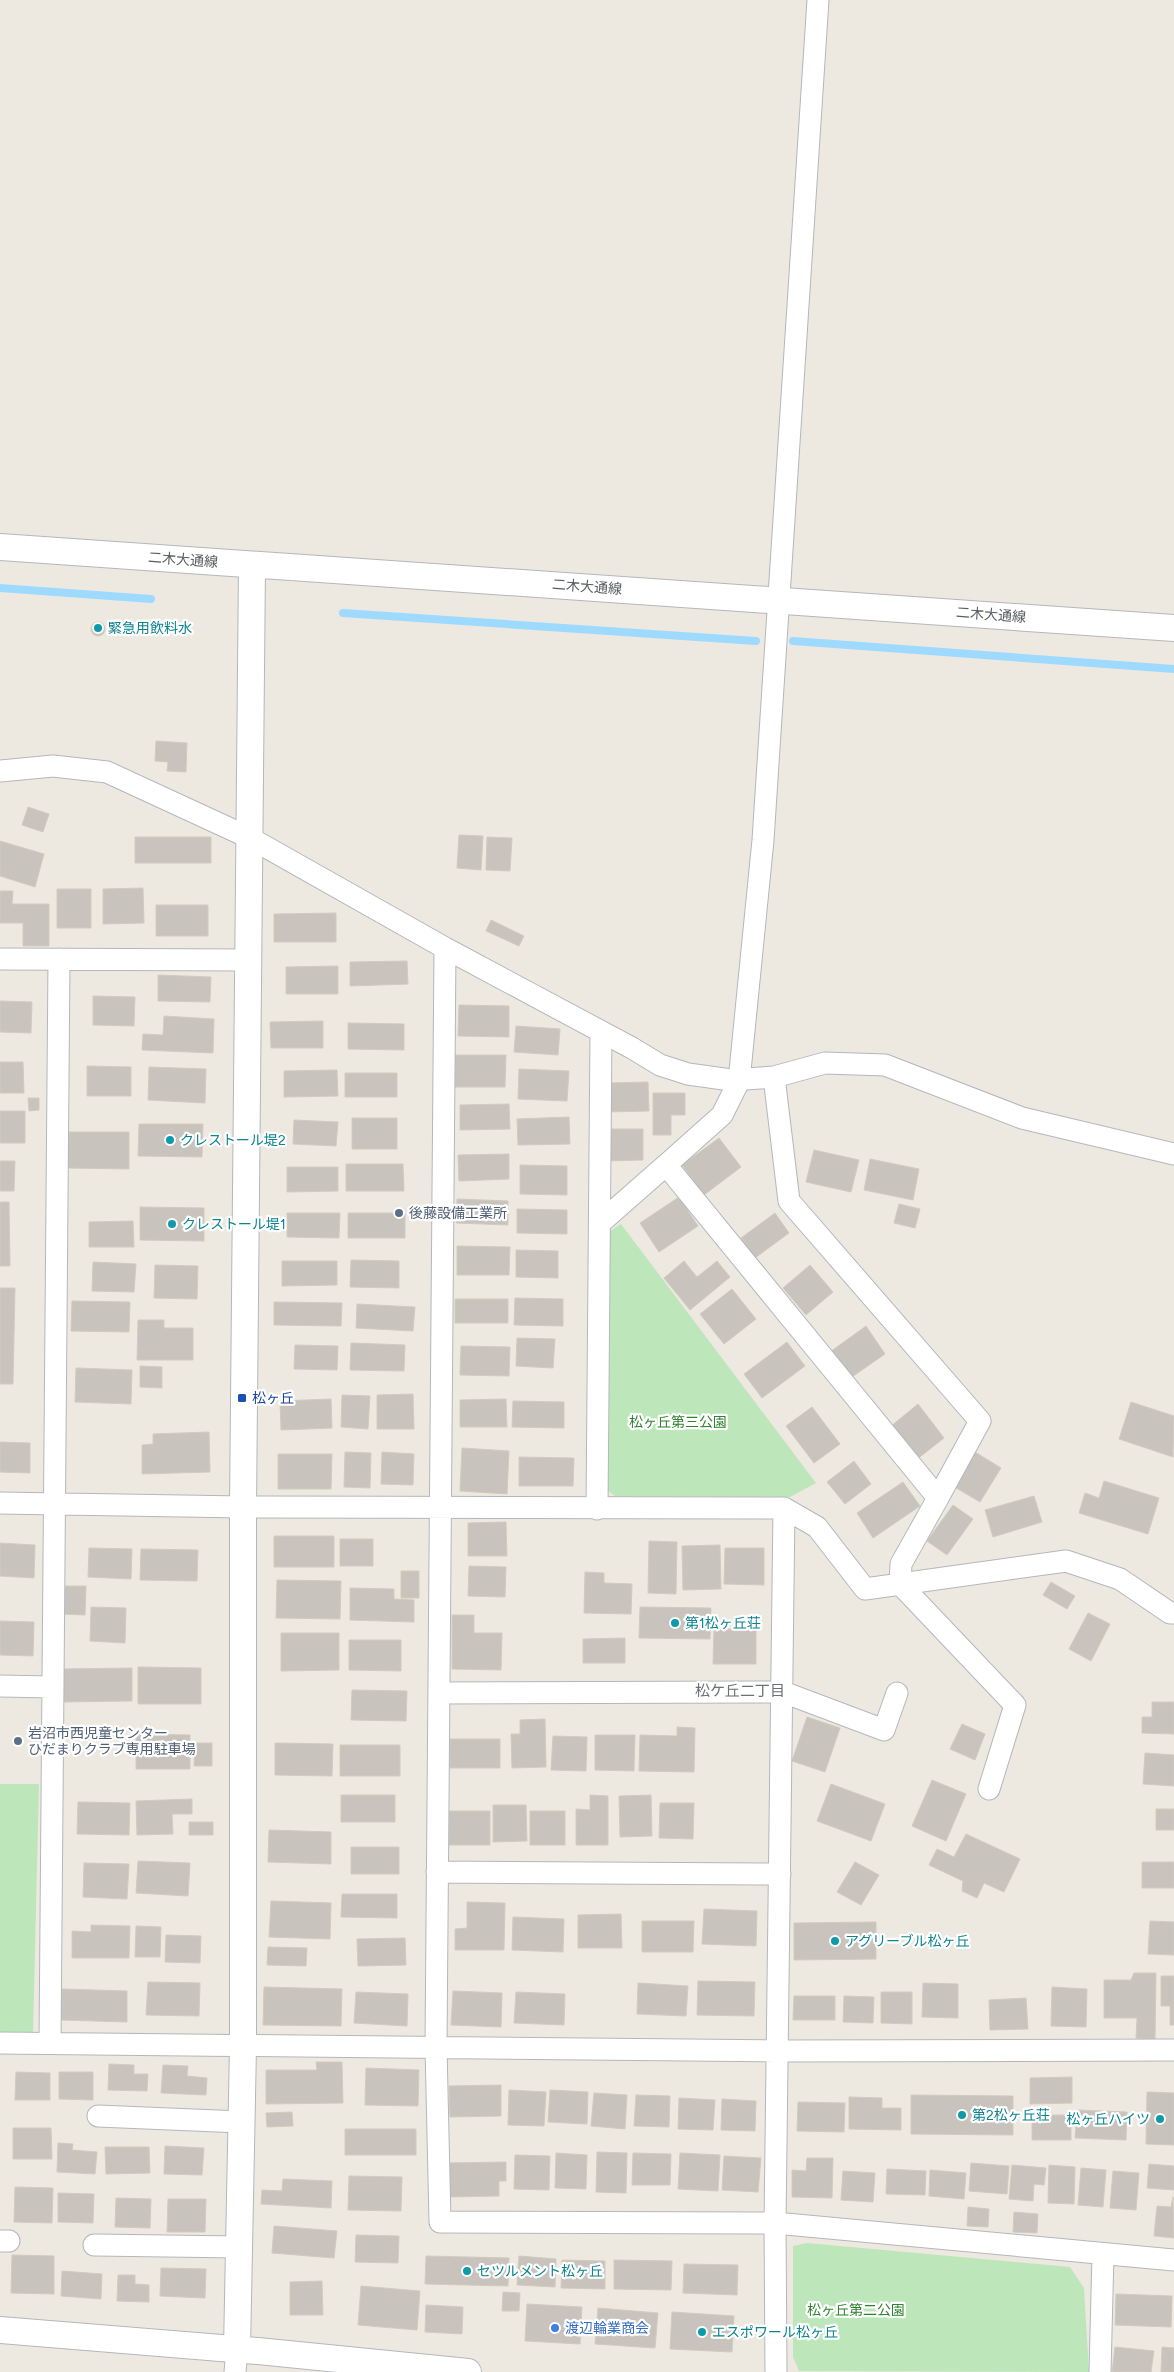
<svg xmlns="http://www.w3.org/2000/svg" width="1174" height="2372" viewBox="0 0 1174 2372" font-family="Figtree,'Noto Sans JP',sans-serif">
  <style>
    .green { fill: #bee6bb }
    .lines { fill: none; stroke-linecap: round; stroke-linejoin: round }
    .stream { stroke: #9edaff; stroke-width: 8 }
    .building { fill: #c8c4bd; stroke: #d2cabf }
    .minor-casing { stroke: #b3b7bc; stroke-width: 23 }
    .tertiary-casing { stroke: #b3b7bc; stroke-width: 28 }
    .minor { stroke: #fff; stroke-width: 21 }
    .tertiary { stroke: #fff; stroke-width: 26 }
    .culture-dot { fill: #0f9aa8; stroke: #fff; stroke-width: 2 }
    .service-dot { fill: #5c6f8a; stroke: #fff; stroke-width: 2 }
    .transit-dot { fill: #1a4fb4; stroke: #fff; stroke-width: 2 }
    .shop-dot { fill: #3f7fe0; stroke: #fff; stroke-width: 2 }
    .labels { text-anchor: middle; dominant-baseline: central; stroke-width: 4.5; stroke-linejoin: round; paint-order: stroke }
    .street-label { font-size: 14px; fill: #595e62; stroke: #fff }
    .culture-label { font-size: 14px; fill: #0d838f; stroke: #fff; text-anchor: start }
    .service-label { font-size: 14px; fill: #4e5e75; stroke: #fff; text-anchor: start }
    .transit-label { font-size: 14px; fill: #164399; stroke: #fff; text-anchor: start }
    .park-label { font-size: 14px; fill: #318230; stroke: #fff }
    .shop-label { font-size: 14px; fill: #366cbe; stroke: #fff; text-anchor: start }
    .neighbourhood-label { font-size: 15px; fill: #6a7074; stroke: #fff }
  </style>
  <rect width="100%" height="100%" fill="#ede9e0"/>
  <path class="green" d="M621 1224 816 1483 790 1497 615 1496 604 1488 605 1234Z
    M0 1784H39L33 2035 0 2034Z
    M807 2243 1070 2267 1084 2288 1089 2372 799 2371 793 2357V2246Z"/>
  <g class="lines">
    <path class="stream" d="M0 588 151 599
      M343 613 756 641
      M793 641 1174 669"/>
  </g>
  <path class="building" d="M91 629a7 7 0 1 1 14 0a7 7 0 1 1-14 0Z
    M156 741 187 743 186 772 167 771 168 762 155 761Z
    M28 807 49 814 43 832 22 825Z
    M459 835 483 836 481 870 457 868Z
    M135 837H211V863H135Z
    M487 837 512 838 510 871 486 870Z
    M0 841 44 854 35 887 0 876Z
    M143 888 144 923 103 924V889Z
    M57 889H91V928H57Z
    M0 891H13L12 904H49V946H23V923H0Z
    M156 905H208V936H156Z
    M336 913V942H274V914Z
    M491 920 524 936 519 946 486 931Z
    M407 961 408 984 350 986V962Z
    M338 966V994H286V967Z
    M158 975 211 977 210 1002 158 1001Z
    M93 996 135 997 134 1026 93 1025Z
    M0 1001 32 1002 31 1033 0 1032Z
    M459 1005 509 1006V1037L458 1036Z
    M164 1016 214 1019 213 1053 142 1050 143 1034 163 1035Z
    M323 1021V1048H271L270 1022Z
    M348 1023 404 1024V1050L348 1049Z
    M516 1026 560 1029 558 1055 514 1052Z
    M455 1055H506L505 1087H455Z
    M0 1062H23L24 1093H0Z
    M87 1066 131 1067V1096H87Z
    M149 1067 206 1069 205 1103 148 1100Z
    M519 1069 569 1071 567 1101 518 1099Z
    M337 1070 338 1096 284 1097V1071Z
    M345 1073H397V1097H345Z
    M648 1082 649 1111 607 1112V1083Z
    M653 1093H685V1115H671V1135H653Z
    M28 1098H39V1110L29 1111Z
    M509 1104 510 1129 460 1130V1105Z
    M0 1111H25V1143H0Z
    M569 1117 570 1144 518 1145 517 1119Z
    M352 1118H397V1149H352Z
    M294 1120 338 1122 336 1146 293 1144Z
    M139 1124H203L202 1157 138 1156Z
    M605 1129H643V1160L605 1161Z
    M69 1132H129V1169L68 1168Z
    M719 1138 741 1167 704 1195 682 1165Z
    M814 1150 859 1160 851 1192 806 1182Z
    M509 1154V1179L459 1181 458 1155Z
    M870 1159 919 1169 913 1200 864 1190Z
    M0 1161H15L14 1191H0Z
    M346 1164H403L404 1191H346Z
    M520 1165 567 1166V1195L520 1194Z
    M287 1167H338V1191L287 1192Z
    M679 1197 698 1226 659 1252 640 1223Z
    M457 1199 508 1201V1225L456 1223Z
    M0 1202H9L10 1266H0Z
    M899 1204 920 1209 915 1228 894 1223Z
    M140 1207 204 1208V1241L140 1240Z
    M517 1209 567 1210V1234L517 1233Z
    M287 1213H340L339 1238 287 1237Z
    M348 1213H405V1238H348Z
    M775 1213 789 1233 755 1258 741 1238Z
    M133 1221 134 1247H89V1222Z
    M457 1246 510 1247 509 1275H457Z
    M516 1250 558 1251V1278L516 1277Z
    M351 1260 399 1261V1288L350 1287Z
    M282 1261H337V1285L282 1286Z
    M684 1261 697 1277 717 1261 730 1277 690 1310 664 1278Z
    M93 1262 136 1264 134 1292 92 1291Z
    M155 1265 198 1266 197 1299 154 1298Z
    M810 1265 833 1292 806 1315 783 1288Z
    M0 1288H15L13 1384H0Z
    M732 1289 756 1319 724 1344 700 1314Z
    M515 1298 563 1299V1326L514 1325Z
    M455 1299H508V1323H455Z
    M72 1301 130 1302 129 1332 71 1331Z
    M274 1302 342 1303 341 1326 274 1325Z
    M357 1304 415 1307 413 1331 356 1328Z
    M138 1320H164V1328H193V1360H137Z
    M866 1326 885 1354 849 1379 830 1352Z
    M517 1338 555 1339 553 1368 516 1366Z
    M787 1342 805 1366 762 1398 744 1374Z
    M351 1343 405 1345 404 1371 350 1370Z
    M295 1345 338 1346 337 1370 294 1369Z
    M461 1346 510 1347 509 1376 460 1375Z
    M140 1366 162 1367V1388L140 1387Z
    M76 1368 132 1370 131 1404 75 1402Z
    M413 1394 414 1429H377V1395Z
    M342 1395 370 1396 368 1429 341 1427Z
    M331 1399 332 1428 281 1430 280 1401Z
    M506 1399 507 1427H460V1400Z
    M513 1401 564 1402V1428L512 1427Z
    M1131 1402 1174 1416 1173 1457 1119 1439Z
    M918 1404 944 1438 916 1460 890 1427Z
    M812 1407 840 1444 814 1463 786 1426Z
    M209 1432 210 1472 142 1474V1445L153 1444V1434Z
    M0 1442 30 1443V1473L0 1472Z
    M462 1448 509 1451 507 1494 460 1491Z
    M345 1452 371 1453 370 1488 344 1487Z
    M382 1452 414 1454 413 1485 381 1484Z
    M975 1452 1001 1468 980 1502 953 1486Z
    M278 1454H332L331 1489H278Z
    M519 1457 574 1458 573 1486H519Z
    M854 1461 871 1484 845 1504 827 1482Z
    M1104 1481 1159 1498 1148 1534 1079 1513 1085 1493 1099 1498Z
    M903 1482 920 1506 873 1538 857 1513Z
    M1034 1496 1042 1522 993 1537 985 1510Z
    M953 1505 973 1519 947 1555 927 1541Z
    M506 1522 507 1556H468V1523Z
    M274 1536H334V1567H274Z
    M340 1539H373V1566H340Z
    M649 1541 677 1542 676 1594 648 1593Z
    M0 1543 35 1545 34 1578 0 1576Z
    M720 1545 721 1589 683 1590 682 1546Z
    M89 1548 132 1549 131 1579 88 1577Z
    M725 1548H764V1585L724 1584Z
    M141 1549 198 1550 197 1581 140 1580Z
    M469 1566 506 1567 505 1597 468 1596Z
    M401 1571H419V1598H401Z
    M585 1572 604 1573V1583L632 1584 631 1614 584 1613Z
    M277 1580 341 1581 340 1619 276 1618Z
    M1051 1582 1075 1596 1067 1609 1043 1595Z
    M61 1586H86L85 1615 60 1614Z
    M350 1588 394 1589V1599L414 1600V1622L350 1620Z
    M91 1607 126 1608 125 1643 90 1641Z
    M640 1607 711 1608 710 1639 639 1638Z
    M1088 1613 1110 1624 1091 1661 1069 1649Z
    M452 1615H474V1633H502L501 1670 452 1669Z
    M0 1621 34 1622 33 1656 0 1655Z
    M714 1629H756V1664H713Z
    M281 1633H339V1670L281 1671Z
    M625 1638V1663H583V1639Z
    M349 1640H401V1671L349 1670Z
    M138 1667 201 1668V1704H138Z
    M132 1668V1701L61 1702V1669Z
    M352 1690 407 1691 406 1721 351 1720Z
    M1152 1702H1174V1734L1142 1733V1717H1152Z
    M807 1717 840 1728 825 1772 792 1761Z
    M545 1719 546 1767 512 1768 511 1734H520V1720Z
    M962 1724 985 1734 975 1760 950 1749Z
    M677 1727 695 1728 694 1772 639 1771 640 1735 677 1736Z
    M136 1734 190 1735V1769H136Z
    M595 1735H635L634 1771 595 1770Z
    M553 1736 587 1737 586 1771 551 1770Z
    M450 1739H500V1768H450Z
    M195 1743H212V1766H194Z
    M275 1743 333 1744 332 1776 275 1775Z
    M340 1745H400V1776H340Z
    M1145 1753 1174 1755V1786L1143 1784Z
    M932 1780 966 1794 946 1841 912 1826Z
    M831 1784 885 1804 871 1841 817 1821Z
    M341 1795H395V1822H341Z
    M590 1795 608 1796V1845H576V1809L590 1810Z
    M651 1795 652 1836 620 1837 619 1796Z
    M192 1799V1814H172L173 1834 137 1835 136 1801Z
    M78 1802 130 1803 129 1835 77 1834Z
    M660 1803H694L693 1839 659 1838Z
    M493 1805H526L527 1841 493 1842Z
    M1156 1809H1174V1830H1156Z
    M449 1811H490V1845H449Z
    M530 1811H565V1845H530Z
    M189 1822H213V1835H189Z
    M269 1830 331 1832V1864L268 1862Z
    M966 1834 1020 1859 1004 1892 984 1883 977 1898 962 1891 963 1881 929 1865 937 1849 954 1857Z
    M351 1847H399V1874H351Z
    M138 1861 190 1863 188 1896 136 1893Z
    M855 1862 879 1875 861 1905 837 1892Z
    M1142 1862H1174V1888H1142Z
    M84 1863 129 1864 127 1899 83 1897Z
    M342 1894H397V1918L341 1917Z
    M271 1901 331 1903 330 1939 269 1937Z
    M467 1902 505 1903 504 1950H455V1929L467 1928Z
    M704 1909 757 1911 756 1946 702 1944Z
    M621 1914 622 1948H578V1915Z
    M513 1917 564 1919 563 1952 512 1950Z
    M642 1921H694L693 1952H642Z
    M1150 1921 1174 1922V1955L1148 1954Z
    M876 1922V1959L794 1960V1923Z
    M91 1925 130 1926 129 1958H72V1931L91 1932Z
    M136 1926 161 1927 160 1957H135Z
    M166 1935 201 1936 200 1963 165 1962Z
    M405 1938 406 1965 358 1966 357 1939Z
    M268 1947 307 1948 306 1966 267 1965Z
    M1134 1973H1156L1155 2039 1136 2038 1137 2018H1104V1980H1131Z
    M1161 1976H1174V2025H1170V2006H1161Z
    M698 1981 755 1982 754 2016 697 2015Z
    M148 1982 200 1983 199 2016 146 2015Z
    M638 1983 688 1986 686 2016 637 2014Z
    M923 1983 958 1984V2018L922 2017Z
    M264 1987 342 1989 341 2026 263 2025Z
    M1052 1987 1087 1989 1086 2027 1051 2026Z
    M62 1989 127 1991V2022L61 2020Z
    M453 1991 502 1993 501 2027 451 2025Z
    M356 1992 408 1994 407 2026 354 2023Z
    M516 1992 565 1994 564 2025 514 2023Z
    M881 1992H912V2024L881 2023Z
    M794 1996H835V2020H793Z
    M844 1996 874 1997 873 2023 843 2022Z
    M1026 1998 1028 2029 990 2030 989 2000Z
    M316 2062H342L343 2103 266 2104V2070H317Z
    M109 2064 134 2065V2074H148L147 2091 108 2090Z
    M163 2065 188 2066 187 2076 207 2078 206 2095 161 2093Z
    M366 2068 419 2070 418 2106 365 2105Z
    M16 2072 50 2073V2100H15Z
    M59 2072H93V2100L59 2099Z
    M1072 2077V2103L1030 2104V2078Z
    M501 2085V2116L450 2117 449 2086Z
    M509 2090 546 2092 544 2126 508 2125Z
    M550 2090 588 2092 587 2124 548 2122Z
    M1147 2092 1174 2093V2145L1146 2144Z
    M594 2093 627 2095 625 2129 591 2126Z
    M636 2095 670 2096 669 2127 634 2126Z
    M911 2095 1013 2096V2135L911 2134Z
    M849 2097 882 2098V2108H901V2130L849 2129Z
    M679 2098 715 2100 713 2130 678 2129Z
    M722 2099 756 2101 755 2131 721 2130Z
    M798 2102 845 2103 844 2132 797 2131Z
    M1077 2110 1127 2112 1126 2140 1075 2138Z
    M292 2112 293 2126 267 2127 266 2113Z
    M1032 2115H1071V2140H1032Z
    M13 2128H51L52 2159H13Z
    M345 2129H416V2155H345Z
    M58 2143 73 2144 72 2150 97 2152 95 2174 57 2172Z
    M165 2146 204 2148 202 2175 164 2174Z
    M105 2147H149L150 2173 106 2174Z
    M597 2152 627 2153 626 2193 596 2192Z
    M556 2153 587 2155 586 2189 555 2188Z
    M633 2153 671 2154 670 2185H632Z
    M680 2153 720 2155 718 2191 678 2189Z
    M515 2155 550 2156 549 2190 514 2189Z
    M724 2156 761 2158 758 2192 722 2190Z
    M807 2158H833L832 2198 792 2197V2170L806 2171Z
    M506 2162V2181H499V2196L448 2197 447 2163Z
    M971 2163 1009 2166 1007 2194 969 2191Z
    M1149 2164 1174 2166V2190L1147 2188Z
    M1012 2165 1046 2168 1044 2185 1034 2184 1033 2201 1009 2199Z
    M1049 2165 1075 2167 1074 2204 1048 2203Z
    M1081 2168 1106 2170 1103 2207 1078 2205Z
    M887 2169 926 2171 925 2195 886 2194Z
    M930 2170 966 2173 964 2199 929 2196Z
    M843 2171 875 2173 873 2202 841 2200Z
    M1113 2171 1139 2173 1136 2210 1110 2208Z
    M349 2176 402 2177 401 2211 348 2210Z
    M283 2179 332 2181 331 2208 261 2204 262 2190 282 2191Z
    M15 2187 53 2188 52 2223 14 2222Z
    M58 2193 94 2194 93 2223 58 2222Z
    M1173 2197 1174 2238 1154 2236 1157 2206 1171 2207Z
    M116 2198 151 2199 150 2228 115 2227Z
    M168 2199H206L205 2232H167Z
    M968 2207 989 2209 988 2227 967 2226Z
    M1014 2212 1038 2214 1037 2233 1013 2232Z
    M274 2226 337 2231 334 2258 272 2253Z
    M356 2235 399 2236 398 2263 355 2262Z
    M12 2255 54 2256V2294L11 2293Z
    M426 2256 509 2258 508 2286 425 2284Z
    M519 2256 556 2259 555 2287 517 2285Z
    M562 2260 605 2261V2289L561 2288Z
    M614 2260 672 2261 671 2290 614 2289Z
    M684 2264 738 2265 737 2295 683 2293Z
    M161 2268 206 2269 205 2298 160 2296Z
    M62 2271 102 2274 101 2299 61 2296Z
    M118 2275H135V2284L149 2285V2302L117 2301Z
    M322 2281 323 2315H290V2282Z
    M361 2286 420 2291 417 2330 358 2325Z
    M503 2292 520 2293 519 2311H502Z
    M1116 2294 1172 2296 1171 2327 1115 2325Z
    M527 2304 582 2307 580 2344 525 2341Z
    M426 2305 463 2307 462 2334 425 2332Z
    M598 2308 658 2313 655 2348 595 2344Z
    M672 2312 734 2316 732 2352 670 2349Z
    M1115 2347 1154 2351 1151 2372H1112Z
    M1162 2347 1174 2348V2372H1161Z"/>
  <g class="lines">
    <defs>
      <path id="minor" d="M0 771 53 766 107 772 250 838 445 948 632 1048 660 1065 688 1074 731 1080 774 1077 825 1063 885 1065 1022 1118 1174 1154
        M445 948 436 2047 440 2222 775 2223 1174 2260
        M0 959 247 960
        M774 1077 789 1201 980 1421 938 1498
        M666 1165 722 1115 739 1081 763 840 818 0
        M600 1223 666 1165 938 1498 901 1564 900 1584 1015 1705 989 1789
        M0 1503 243 1507 784 1508 817 1527 865 1589 1066 1561 1120 1579 1170 1613H1174
        M597 1509 601 1032
        M0 1686 52 1687
        M439 1693 783 1692 884 1730 897 1693
        M437 1872 780 1874
        M0 2043 778 2051 1174 2050
        M50 2043 59 959
        M98 2116 241 2122
        M0 2241H9
        M94 2245 239 2247
        M235 2372 237 2350
        M776 2372 775 2223 784 1508
        M1100 2372 1103 2254"/>
      <path id="tertiary" d="M0 547 1174 628
        M0 2330 258 2351 468 2372
        M237 2350 243 2046V1507L252 565"/>
    </defs>
    <use href="#minor" class="minor-casing"/>
    <use href="#tertiary" class="tertiary-casing"/>
    <use href="#minor" class="minor"/>
    <use href="#tertiary" class="tertiary"/>
  </g>
  <g class="culture-dot">
    <circle cx="98" cy="628" r="5"/>
    <circle cx="170" cy="1140" r="5"/>
    <circle cx="172" cy="1224" r="5"/>
    <circle cx="675" cy="1623" r="5"/>
    <circle cx="835" cy="1941" r="5"/>
    <circle cx="962" cy="2115" r="5"/>
    <circle cx="1160" cy="2119" r="5"/>
    <circle cx="467" cy="2271" r="5"/>
    <circle cx="702" cy="2332" r="5"/>
  </g>
  <g class="service-dot">
    <circle cx="399" cy="1213" r="5"/>
    <circle cx="18" cy="1741" r="5"/>
  </g>
  <rect class="transit-dot" x="237" y="1393" width="10" height="10" rx="2.5"/>
  <circle class="shop-dot" cx="555" cy="2328" r="5"/>
  <g class="labels">
    <g class="street-label">
      <text transform="translate(183 560) rotate(4)">二木大通線</text>
      <text transform="translate(587 587) rotate(4)">二木大通線</text>
      <text transform="translate(991 615) rotate(4)">二木大通線</text>
    </g>
    <g class="culture-label">
      <text x="108" y="628">緊急用飲料水</text>
      <text x="180" y="1140">クレストール堤2</text>
      <text x="182" y="1224">クレストール堤1</text>
      <text x="685" y="1623">第1松ヶ丘荘</text>
      <text x="845" y="1941">アグリーブル松ヶ丘</text>
      <text x="972" y="2115">第2松ヶ丘荘</text>
      <text x="1150" y="2119" text-anchor="end">松ヶ丘ハイツ</text>
      <text x="477" y="2271">セツルメント松ヶ丘</text>
      <text x="712" y="2332">エスポワール松ヶ丘</text>
    </g>
    <g class="service-label">
      <text x="409" y="1213">後藤設備工業所</text>
      <text x="28" y="1733">岩沼市西児童センター<tspan x="28" dy="16">ひだまりクラブ専用駐車場</tspan></text>
    </g>
    <g class="transit-label">
      <text x="252" y="1398">松ヶ丘</text>
    </g>
    <g class="park-label">
      <text x="678" y="1422">松ヶ丘第三公園</text>
      <text x="856" y="2310">松ヶ丘第二公園</text>
    </g>
    <g class="shop-label">
      <text x="565" y="2328">渡辺輪業商会</text>
    </g>
    <g class="neighbourhood-label">
      <text x="740" y="1691">松ケ丘二丁目</text>
    </g>
  </g>
</svg>
